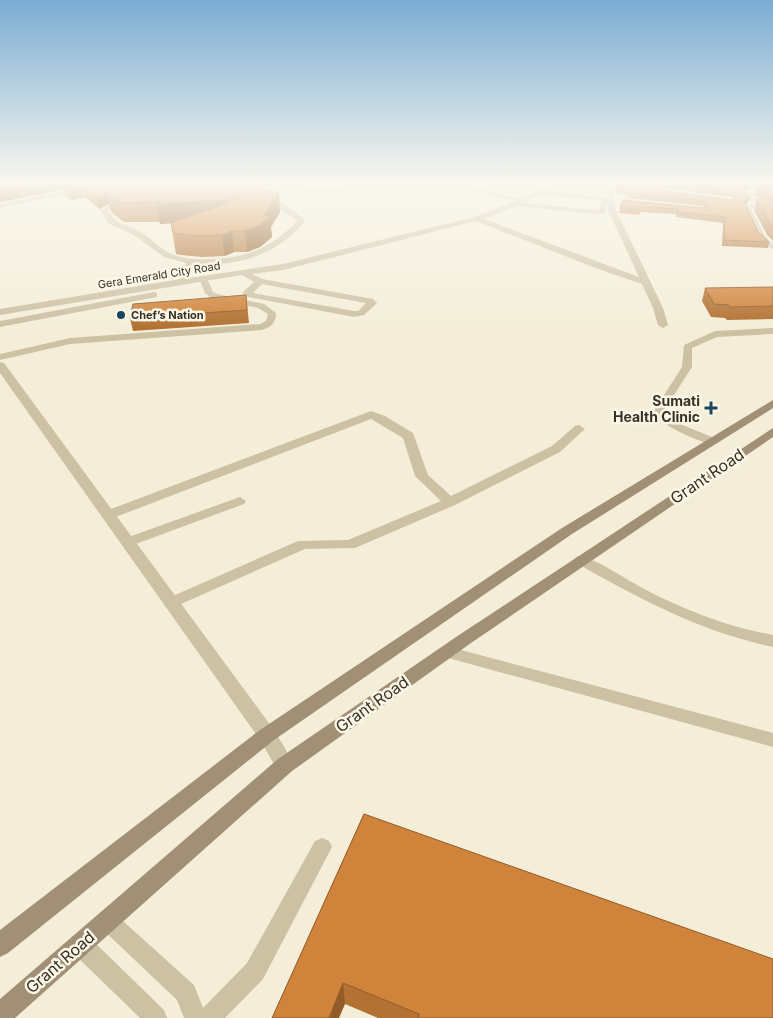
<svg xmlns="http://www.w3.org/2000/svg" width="773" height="1018" viewBox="0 0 773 1018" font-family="Inter,sans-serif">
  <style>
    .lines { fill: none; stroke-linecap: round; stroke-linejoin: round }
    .service { fill: #cdc1a4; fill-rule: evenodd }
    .minor { fill: #cdc1a4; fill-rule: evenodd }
    .tertiary { fill: #cdc1a4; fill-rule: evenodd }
    .secondary { fill: #a19075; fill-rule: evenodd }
    .wall { fill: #b37233 }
    .shaded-wall { fill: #925c29 }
    .building { fill: #d0843b; stroke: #925c29 }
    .poi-dot { fill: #18475d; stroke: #fbf7e6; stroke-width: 2 }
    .labels { text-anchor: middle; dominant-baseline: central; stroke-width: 5; stroke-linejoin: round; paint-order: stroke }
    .far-street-label { font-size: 11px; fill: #383027; stroke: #fbf7e6 }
    .far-poi-label { font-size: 11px; font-weight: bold; fill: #383027; stroke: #fbf7e6; text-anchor: start }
    .poi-label { font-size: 14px; font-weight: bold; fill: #383027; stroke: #fbf7e6; text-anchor: end }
    .near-street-label { font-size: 16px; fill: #383027; stroke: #fbf7e6 }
  </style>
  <rect width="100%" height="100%" fill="#f4eed9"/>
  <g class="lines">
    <path class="service" d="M773 204V208H751L765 236 773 244V250L758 237 744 206 747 204Z
      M200 276H206L213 292 217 294 264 304 276 313C276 323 271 327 262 330L70 344 0 360V354L70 338 260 324 266 321 268 314 258 308 211 298 205 293 199 278Z
      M773 328V334L717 337 692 348V367L665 409 664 415 680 424 717 439 719 441 717 443C704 447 668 426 655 418V409L682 367 684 345 715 331Z
      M240 497 246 501 244 504 133 545H123L121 542 123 539Z
      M581 556C600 561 627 580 646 590 687 611 728 627 773 635V647C701 632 640 599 576 563L574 560 576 557Z
      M446 646 773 733V747L441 656 438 652 441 648Z
      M322 838 329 841 332 847 263 979 225 1018H184L177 1000 100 927 97 920 100 913 107 910 114 913 194 985 203 1008 247 963 315 841Z
      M80 933 88 936 164 1010 167 1018H140L72 952 69 944 72 936Z"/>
    <path class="minor" d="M93 185H107L0 208V204Z
      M286 185H300L324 190C328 187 349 185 357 185 339 197 305 195 286 185Z
      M449 185H462L521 199 548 185H557L548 191 607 198 606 185H612L616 210 663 308 668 325 663 328 658 325 653 308 642 284 598 269 476 221 283 270 252 274 262 279 373 299 377 303 375 305 364 315 354 317 243 296V292L254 282 242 275 0 315V309L180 279 186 263 164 257 134 235 109 224 100 210 125 199 130 200 108 211C118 226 125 223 139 231 150 237 159 248 171 254 184 259 198 260 212 259 247 258 273 247 297 221L281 210 262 202V200C277 198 295 209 305 221 276 257 238 265 194 265L189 278 283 264 474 217 516 201ZM541 194 598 200 601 201 599 209 595 210 525 203ZM608 203V210L639 277 484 219 517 206 595 214 605 213ZM262 284 366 303 358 311H354L253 293Z
      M747 191H773V195H750L755 199 773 201V205L751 202 744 196V193Z
      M154 292 157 293V297L0 327V321Z
      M371 411 385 416 413 433 428 475 451 496 552 446 575 426 579 425 585 429 560 452 455 505 355 548 305 549 172 608 166 607 164 603 166 599 298 541 348 540 441 501 415 476 403 438 371 419 113 518 108 519 101 515 103 512Z"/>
    <path class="tertiary" d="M0 362 4 363 274 730 295 765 292 771 285 773 278 771 260 740 0 373Z"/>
    <path class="secondary" d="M773 400V408L572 534 274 740 8 953 0 957V930L260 730 562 528Z
      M773 428V437L471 643 292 771 15 1018H0V999L278 759 459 635Z"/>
  </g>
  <path class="wall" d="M0 185 258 187 280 212 271 227 272 237 260 247 247 252H234L225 256 202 257 181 255 176 254 171 223 160 224V222H124L111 212 109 204 99 209 85 197 73 200 65 196 64 189 0 202Z
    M616 185 732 200 733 199 731 197 642 185H726L734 187 735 186 733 185H773V241L767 235 754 210 757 199H768L755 197 757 189H747L744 192 750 197 748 202 745 205 758 232 769 242 768 248 722 246 723 223 676 217V214L641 212 639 215 619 213 620 207 623 200 704 208H705L703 206 627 198 628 195 615 193Z
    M773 287V319L727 320 725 318 711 317 702 301 705 288Z
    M246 295 249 323 133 331 130 318Z
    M364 814 773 1018H378L345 1004 272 1018Z"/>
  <path class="shaded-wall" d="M28 185H82H63L64 189 0 202V191Z
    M747 185H748L747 189 742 193 743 188Z
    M83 187 85 197 73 200 71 189Z
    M107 193 109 204 99 209 96 198Z
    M279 193 280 212 271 227 272 237 260 247 247 252 245 231Z
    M750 197 748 202 742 207 744 201Z
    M239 199 241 218 160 224 157 204Z
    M232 231 234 252 225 256 222 235Z
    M343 983 345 1004 339 1018H329Z"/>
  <path class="building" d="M0 185H28L0 191Z
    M63 185H125L96 198 83 187 71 189Z
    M125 185H222L253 186 279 193 264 215 270 216 258 226 245 231H232L222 235 199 236 173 233 171 223 239 199 157 204 160 202 120 203 107 193Z
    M222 185H255L259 187 253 186Z
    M616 185H625L732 200 737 196 733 192 682 185H726L734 187 735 185H747L743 188 744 192 750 197 744 201 758 232 769 242 724 240 725 217 677 212 678 209 642 207 640 209 620 207 623 200 704 208 710 205 704 201 628 193 630 190 616 188Z
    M773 185V189L758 186Z
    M757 199H773V227L770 224Z
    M773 287V306L731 307 729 305 714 304 705 288Z
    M246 295 247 310 130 318 133 304Z
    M364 814 773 959V1018H418L419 1014 343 983 329 1018H272Z"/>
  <linearGradient id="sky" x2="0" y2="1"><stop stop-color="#7aacd3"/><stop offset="0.56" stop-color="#faf7ee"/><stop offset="1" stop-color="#faf7ee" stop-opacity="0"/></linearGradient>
  <rect width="773" height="328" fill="url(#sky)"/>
  <g class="poi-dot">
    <circle cx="121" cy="315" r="5"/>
    <path d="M708.5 400.5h5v5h5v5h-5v5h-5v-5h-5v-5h5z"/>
  </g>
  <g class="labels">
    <g class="far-street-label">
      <text transform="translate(159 275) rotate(-9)">Gera Emerald City Road</text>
    </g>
    <g class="far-poi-label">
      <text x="131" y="315">Chef’s Nation</text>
    </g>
    <g class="poi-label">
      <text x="700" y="400">Sumati<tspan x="700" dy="16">Health Clinic</tspan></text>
    </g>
    <g class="near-street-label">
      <text transform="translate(707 476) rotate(-34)">Grant Road</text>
      <text transform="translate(372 704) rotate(-35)">Grant Road</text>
      <text transform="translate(60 962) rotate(-41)">Grant Road</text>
    </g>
  </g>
</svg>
